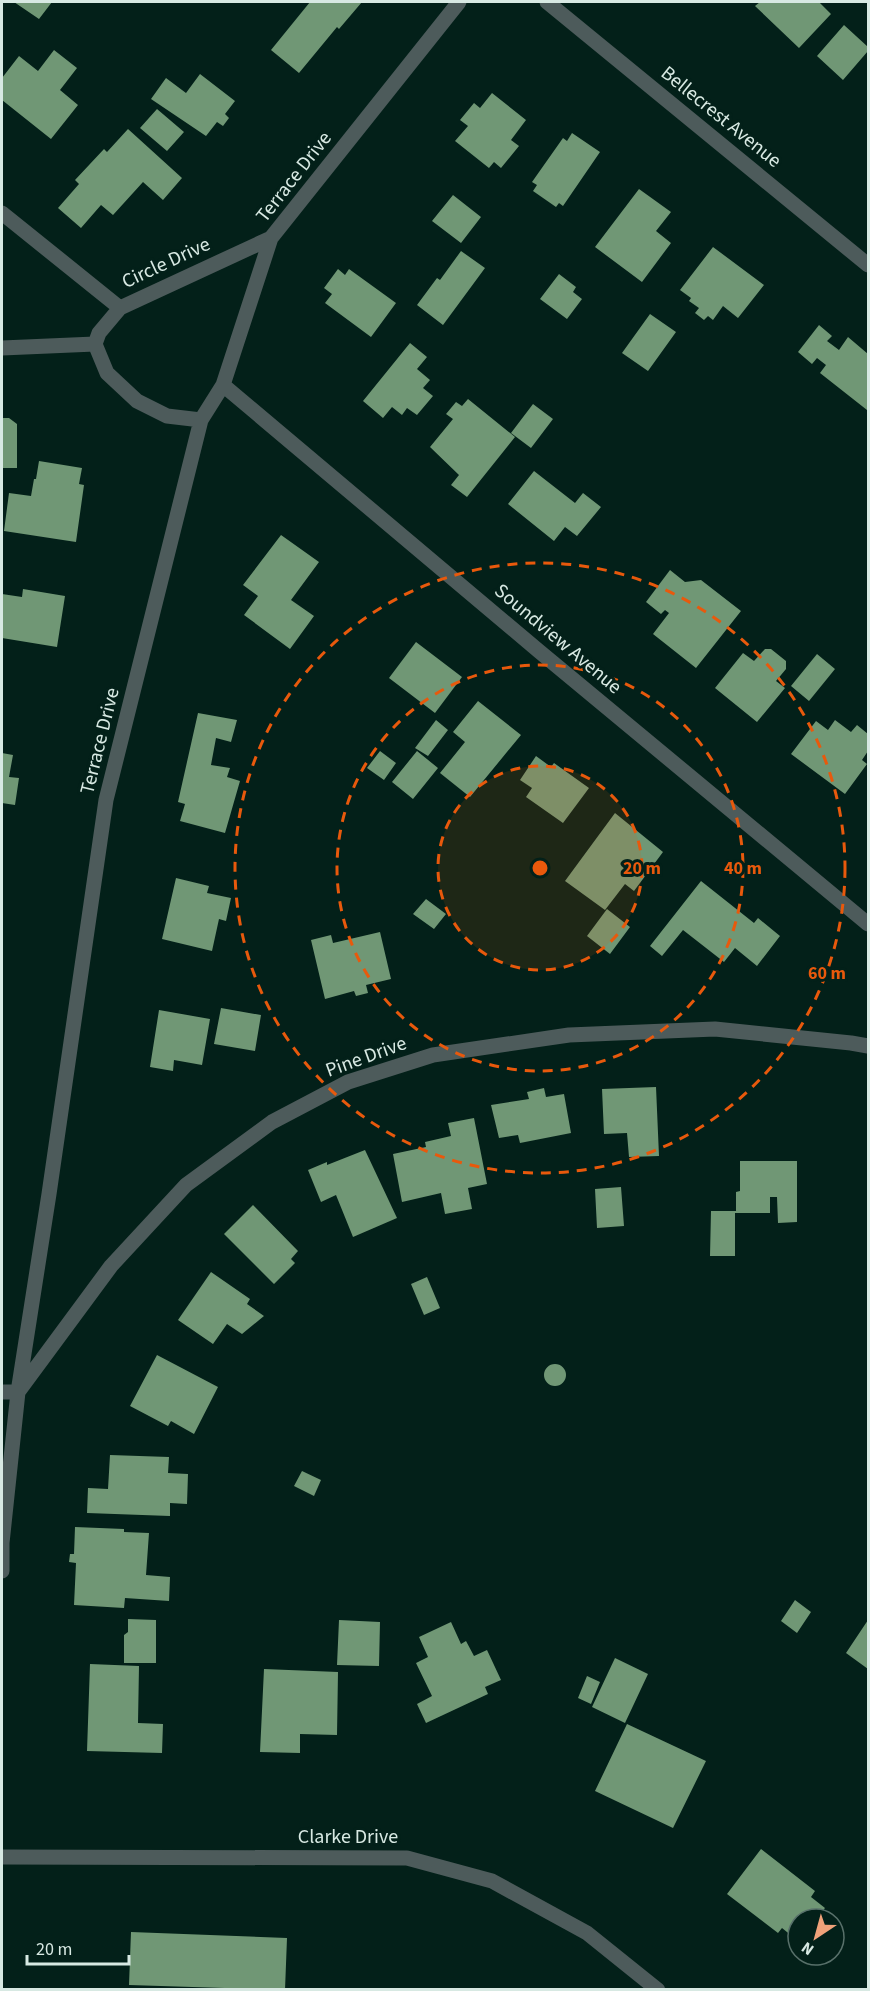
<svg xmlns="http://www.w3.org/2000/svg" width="870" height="1991" viewBox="0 0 870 1991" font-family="'Source Sans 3',sans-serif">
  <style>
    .building { fill: #709775 }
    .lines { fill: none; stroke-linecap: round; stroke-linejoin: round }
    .minor { stroke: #4d5b5b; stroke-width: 15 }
    .ring { fill: none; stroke: #e8590c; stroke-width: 3; stroke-dasharray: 10 8 }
    .labels { text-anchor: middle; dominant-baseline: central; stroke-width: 6; stroke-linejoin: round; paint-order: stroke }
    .street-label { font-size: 20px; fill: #d8e9e3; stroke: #032019 }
    .centre { fill: #e8590c; stroke: #032019; stroke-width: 3 }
    .ring-label { font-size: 18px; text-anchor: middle; font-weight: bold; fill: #e8590c; stroke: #032019; stroke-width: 6; stroke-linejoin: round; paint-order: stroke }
  </style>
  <rect width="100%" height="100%" fill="#032019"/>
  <path class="building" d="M14 2H52L39 19Z
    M310 2H362L339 29 337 27 299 73 271 50Z
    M760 2H819L831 14 799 48 755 6Z
    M844 25 868 47V51L843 80 817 56Z
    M54 50 77 68 60 90 78 105 51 139 2 100V78L19 56 38 71Z
    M200 74 235 101 225 114 229 118 223 126 217 122 206 136 151 99 166 78 186 93Z
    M492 93 526 120 511 140 519 146 501 168 494 162 489 168 455 141 468 126 460 120 474 103 480 108Z
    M157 109 184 132 167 151 140 128Z
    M128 129 182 178 163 200 143 182 113 215 101 205 81 228 58 208 79 184 75 180 104 149 107 152Z
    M572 133 600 152 563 206 559 203 556 207 533 191 537 185 532 182 563 138 567 141Z
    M639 189 671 212 656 231 671 243 642 282 595 247Z
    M453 195 481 217 461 243 432 221Z
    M713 247 764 285 738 318 723 306 713 320 708 316 704 320 695 313 699 308 689 301 691 298 680 290Z
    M461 251 485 268 443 325 417 305 437 278 440 280Z
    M338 269 345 275 349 269 396 303 371 337 325 303 332 294 324 288Z
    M559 274 576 287 573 292 582 299 567 319 540 299Z
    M650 314 676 332 648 371 622 353Z
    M819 325 832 336 827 341 839 350 848 337 868 354 867 410 820 373 826 365 817 358 812 364 798 352Z
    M410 343 427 357 417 369 430 380 423 388 433 396 417 415 407 408 402 415 392 407 383 418 363 401Z
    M468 399 515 437 467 497 451 485 459 475 430 447 453 419 446 414 456 402 462 406Z
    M533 404 553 419 531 448 511 433Z
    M2 418H9L17 424V468H2Z
    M39 461 82 468 79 484 84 485 76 542 4 531 9 493 31 496 34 479H36Z
    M534 471 575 503 583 493 601 507 577 536 565 527 554 541 508 504Z
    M281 535 319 562 291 600 314 616 290 649 244 615 258 596 243 585Z
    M670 570 685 582 701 580 741 611 696 668 653 634 669 613 665 610 661 614 646 602Z
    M23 589 65 596 57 647 2 638V594L22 597Z
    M416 642 462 677 435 713 389 678Z
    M765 649H771L786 661V669L776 681 785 688 757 722 715 688 743 653 754 661Z
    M817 654 835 669 809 701 791 686Z
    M478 701 521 735 470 797 440 773 465 742 453 732Z
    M198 713 237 720 231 742 216 738 211 765 230 768 227 777 240 781 225 833 180 821 185 804 178 802Z
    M436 720 448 730 428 756 415 748Z
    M835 720 851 732 857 725 868 734V751L862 760 867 764 845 794 791 754 816 721 828 730Z
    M380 751 396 763 384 780 367 768Z
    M417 751 438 768 413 799 392 782Z
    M2 753 13 755 9 777 19 778 15 805 2 803Z
    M536 756 551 767 554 763 589 788 563 823 526 797 532 788 520 780Z
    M615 813 663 852 634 891 625 884 605 910 565 881Z
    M176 878 209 886 207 893 231 898 226 921 219 919 212 951 162 939Z
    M701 881 754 923 758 918 780 936 757 966 735 948 724 962 683 930 662 956 650 946Z
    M426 899 446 914 434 929 413 914Z
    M607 909 630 927 610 954 587 936Z
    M380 932 391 979 366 985 368 993 356 996 354 991 325 999 311 940 331 935 333 943Z
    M221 1008 261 1015 255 1051 214 1044Z
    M159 1010 210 1019 202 1065 174 1060 173 1071 150 1067Z
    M656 1087 659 1156 629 1157 627 1133 604 1134 602 1089Z
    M544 1088 546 1097 564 1094 571 1133 520 1143 518 1135 499 1138 491 1105 529 1099 527 1092Z
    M474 1118 487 1184 468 1188 472 1209 445 1214 441 1193 402 1202 393 1154 426 1147 425 1142 451 1136 448 1123Z
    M365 1150 397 1218 353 1237 336 1195 321 1202 308 1170 327 1162V1165Z
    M740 1161H797V1222L778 1223 777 1197H770V1213H735V1256H710L711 1211H736V1192L740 1191Z
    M621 1187 624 1226 597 1228 595 1189Z
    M253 1205 298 1251 291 1259 295 1263 274 1284 224 1234Z
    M211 1272 250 1299 247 1304 264 1316 242 1334 227 1324 213 1344 178 1320Z
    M427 1277 440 1308 424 1315 411 1284Z
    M157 1355 218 1387 194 1434 171 1421 168 1426 130 1406Z
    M544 1375a11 11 0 1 1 22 0a11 11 0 1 1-22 0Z
    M110 1455 169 1457 168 1473 188 1474 187 1504 170 1503V1516L87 1513 88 1488 108 1489Z
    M302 1471 321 1480 314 1496 294 1486Z
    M75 1527 124 1529V1532L149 1533 146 1575 170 1577 169 1601 125 1598 124 1608 74 1605 76 1563 69 1562 70 1554H74Z
    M795 1600 811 1612 797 1633 781 1621Z
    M128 1619 156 1620V1663H124V1635L128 1632Z
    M339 1620 380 1622 379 1666 337 1665Z
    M868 1620V1669L846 1653Z
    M451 1622 461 1644 466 1641 474 1656 487 1650 501 1680 485 1687 488 1694 426 1723 417 1704 432 1696 416 1663 428 1657 419 1637Z
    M615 1658 648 1674 625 1723 592 1707Z
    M90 1664 139 1666 138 1723 163 1724 162 1753 87 1751Z
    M264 1669 338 1672 337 1735 300 1734V1753L260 1752Z
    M587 1676 600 1682 591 1704 578 1698Z
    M627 1724 706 1761 673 1828 595 1791Z
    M761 1849 815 1891 811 1897 825 1908 816 1919H798V1941L782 1928 778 1933 727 1894Z
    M131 1932 287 1938 285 1990 129 1985Z"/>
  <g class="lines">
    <path class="minor" d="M547 2 868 265
      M2 213 120 308
      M2 348 95 344
      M223 385 540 652 868 924
      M201 420 167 416 137 401 107 373 95 344 99 333 120 308 271 238
      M2 1392H18L111 1266 186 1185 272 1122 348 1082 433 1055 569 1035 715 1029 851 1043 868 1046
      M2 1571V1543L18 1392 49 1194 106 800 201 420 223 385 271 238 459 2
      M2 1857 407 1858 492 1881 587 1933 658 1990"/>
  </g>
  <circle cx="540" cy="868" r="102" fill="#e8590c" fill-opacity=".12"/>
  <g class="ring">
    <circle cx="540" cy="868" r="102"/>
    <circle cx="540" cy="868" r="203"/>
    <circle cx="540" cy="868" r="305"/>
  </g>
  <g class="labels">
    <g class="street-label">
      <text transform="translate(721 117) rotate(39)">Bellecrest Avenue</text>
      <text transform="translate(294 177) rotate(-52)">Terrace Drive</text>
      <text transform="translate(166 263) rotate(-25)">Circle Drive</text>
      <text transform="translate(558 639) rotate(40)">Soundview Avenue</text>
      <text transform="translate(100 741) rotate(-76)">Terrace Drive</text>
      <text transform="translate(366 1057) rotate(-20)">Pine Drive</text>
      <text x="348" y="1837">Clarke Drive</text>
    </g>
  </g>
  <circle cx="540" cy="868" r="9" class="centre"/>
  <g class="ring-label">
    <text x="642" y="874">20 m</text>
    <text x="743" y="874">40 m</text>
    <text x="827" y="979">60 m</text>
  </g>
  <rect width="870" height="1991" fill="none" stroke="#d8e9e3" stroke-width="6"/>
  <g transform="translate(816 1937) rotate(216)"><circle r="28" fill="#032019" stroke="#58706a" stroke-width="1.5"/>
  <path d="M0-4.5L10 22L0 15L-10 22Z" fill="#f0a27a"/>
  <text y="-9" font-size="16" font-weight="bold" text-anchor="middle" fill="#d8e9e3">N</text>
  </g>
  <path d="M27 1955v9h102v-9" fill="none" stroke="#d8e9e3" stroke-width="3"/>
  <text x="36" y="1955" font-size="18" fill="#d8e9e3" stroke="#032019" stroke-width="4.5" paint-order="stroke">20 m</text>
</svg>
